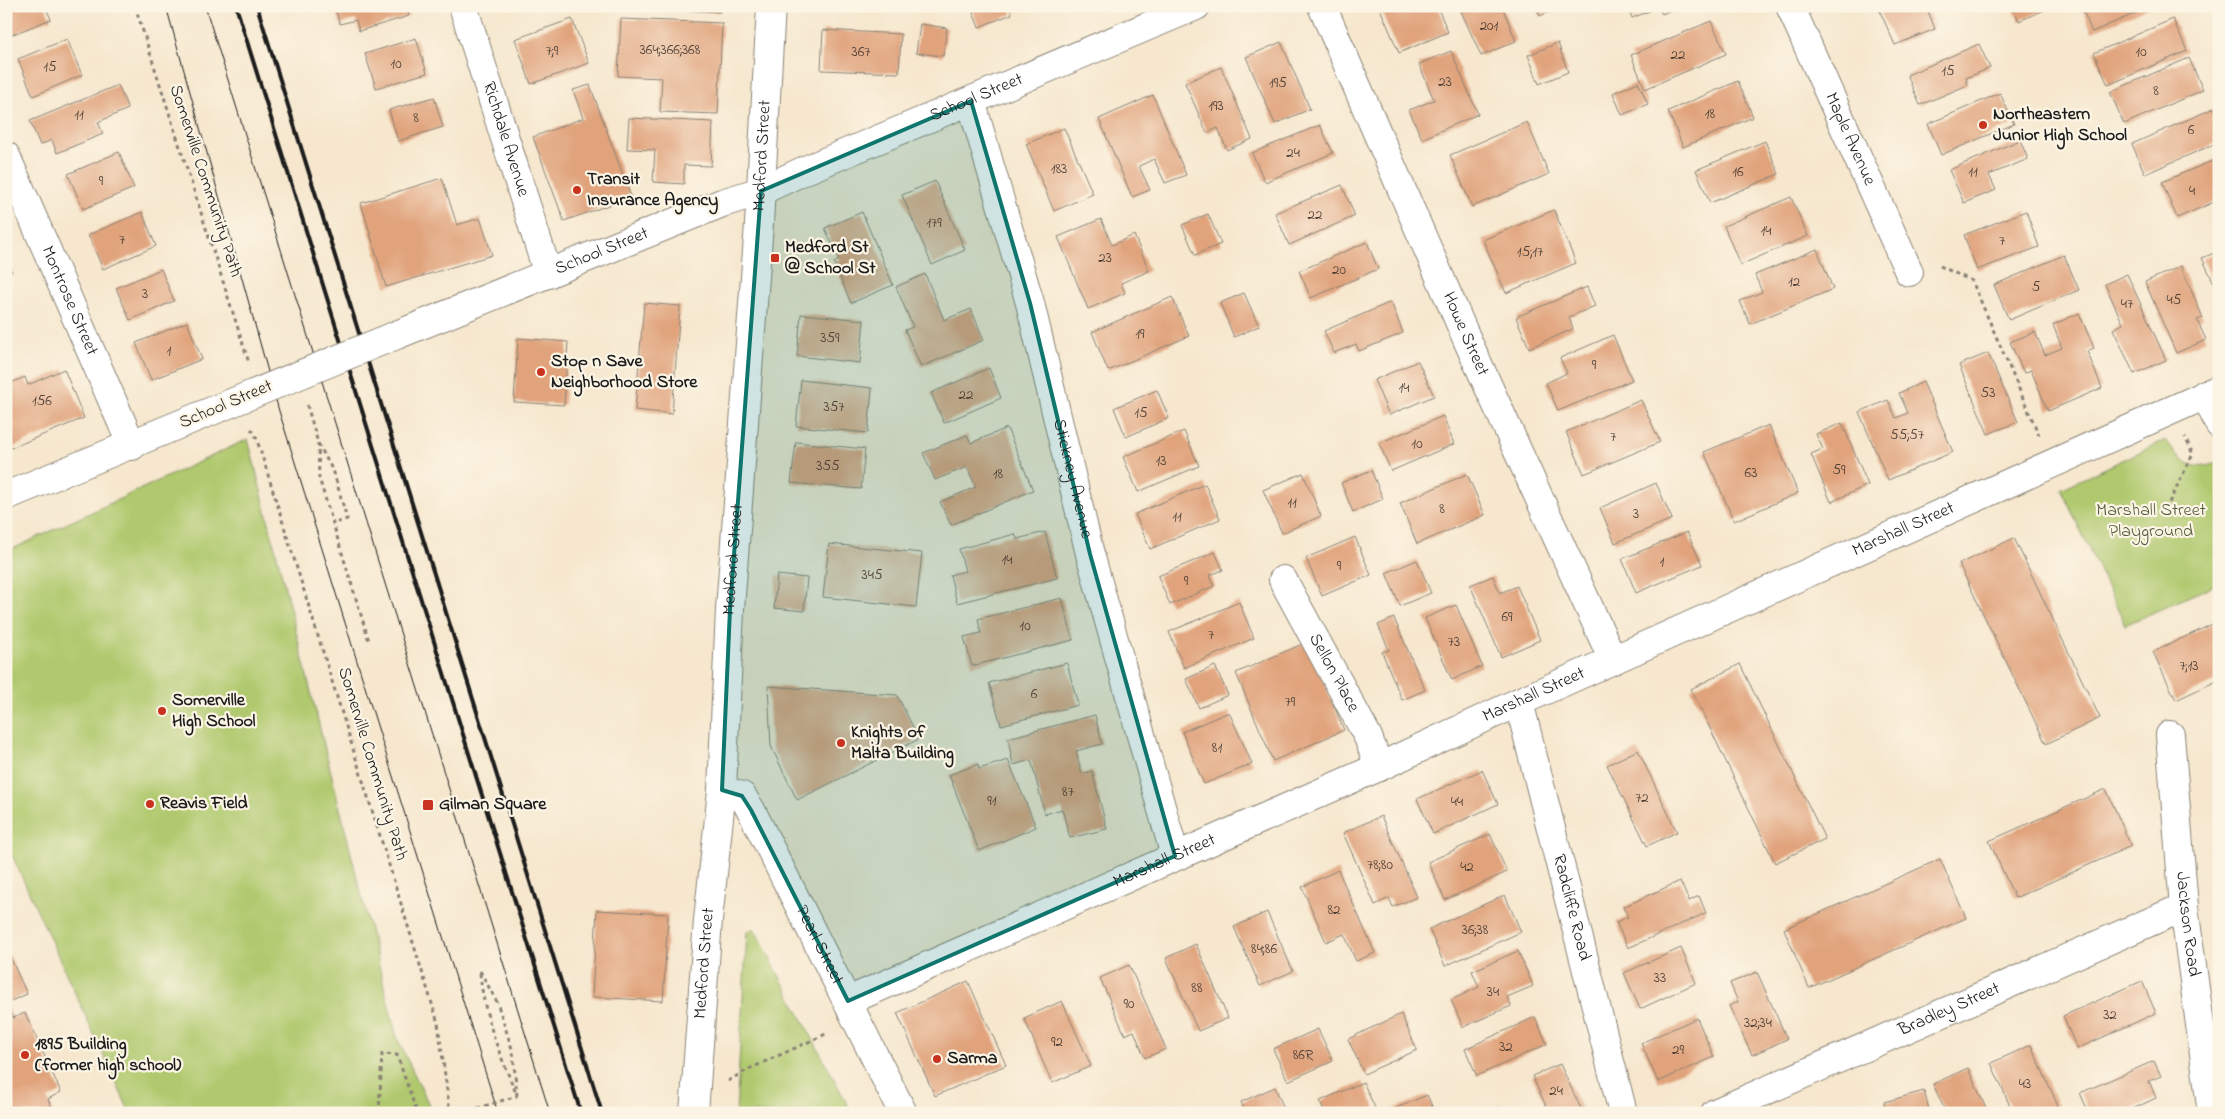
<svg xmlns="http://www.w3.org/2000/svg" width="2225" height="1119" viewBox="0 0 2225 1119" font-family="'Indie Flower',sans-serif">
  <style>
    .green { fill: #b0c96e; stroke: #667245 }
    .building { fill: #e0a37b }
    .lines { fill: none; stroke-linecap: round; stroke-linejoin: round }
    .minor-casing { stroke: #898275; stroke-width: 30 }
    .tertiary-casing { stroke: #898275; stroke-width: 30 }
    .secondary-casing { stroke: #898275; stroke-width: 30 }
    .path { stroke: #898275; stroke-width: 3; stroke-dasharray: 4 4; stroke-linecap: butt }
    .minor { stroke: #fff; stroke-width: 28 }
    .tertiary { stroke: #fff; stroke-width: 28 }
    .secondary { stroke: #fff; stroke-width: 28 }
    .tram { stroke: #1c1c1c; stroke-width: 1 }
    .rail { stroke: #1c1c1c; stroke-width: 4 }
    .tertiary-bridge-casing { stroke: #898275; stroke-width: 30; stroke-linecap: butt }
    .path-bridge { stroke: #898275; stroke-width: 3; stroke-dasharray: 4 4; stroke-linecap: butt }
    .tertiary-bridge { stroke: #fff; stroke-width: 28 }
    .marked { fill: #0f766e; fill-opacity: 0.2; stroke: #0f766e; stroke-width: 4; stroke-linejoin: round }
    .poi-dot { fill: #c8321e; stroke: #fcf5e5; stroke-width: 2 }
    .labels { text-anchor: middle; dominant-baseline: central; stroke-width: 4.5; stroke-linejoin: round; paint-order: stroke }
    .number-label { font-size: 15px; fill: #4d3e34 }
    .street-label { font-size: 18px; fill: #1c1c1c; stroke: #fcf5e5 }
    .poi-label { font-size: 18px; font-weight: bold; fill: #1c1c1c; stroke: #fcf5e5; text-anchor: start }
    .park-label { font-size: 18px; fill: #505939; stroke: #fcf5e5 }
  </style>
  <rect width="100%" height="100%" fill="#fcf5e5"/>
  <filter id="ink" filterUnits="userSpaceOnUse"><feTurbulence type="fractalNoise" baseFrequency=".02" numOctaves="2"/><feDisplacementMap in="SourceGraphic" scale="10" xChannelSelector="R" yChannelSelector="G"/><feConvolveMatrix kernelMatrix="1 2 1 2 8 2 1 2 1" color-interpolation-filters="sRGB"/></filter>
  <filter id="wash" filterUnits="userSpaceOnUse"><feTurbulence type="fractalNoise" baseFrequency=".0096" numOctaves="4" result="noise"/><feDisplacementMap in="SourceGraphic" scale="20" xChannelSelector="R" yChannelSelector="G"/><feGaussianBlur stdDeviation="1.12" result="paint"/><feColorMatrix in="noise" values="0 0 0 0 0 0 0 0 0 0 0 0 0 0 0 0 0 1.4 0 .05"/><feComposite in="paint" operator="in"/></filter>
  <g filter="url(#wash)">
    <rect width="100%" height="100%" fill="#f6e7ce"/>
    <path class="green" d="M248 439 397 1038 433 1113H130L6 842V552Z
      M2165 440C2180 460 2194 475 2219 461V583L2125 625 2061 489Z
      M754 928 852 1113H736L747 932Z"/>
    <g id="blocks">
      <path class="building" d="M6 6H45L51 19 6 37Z
        M334 6H406L409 16 359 31 356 20 340 24Z
        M661 6H720V12L661 9Z
        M970 6H1009L1012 14 979 27Z
        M1379 6H1437L1448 32 1399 53Z
        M1467 6H1502L1516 41 1481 56 1461 11 1468 8Z
        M1536 6H1563L1540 16Z
        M1627 6H1680L1662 14 1659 7 1632 18Z
        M1940 6 1928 11 1935 29 1895 45 1878 7Z
        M2012 6H2048L2049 8 2019 21Z
        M2081 6H2152L2092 32Z
        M572 19 589 63 531 84 515 39Z
        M621 19 722 23 718 114 660 112 662 78 618 76Z
        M2173 19 2187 51 2108 85 2094 53Z
        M1711 21 1726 54 1645 89 1631 55Z
        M920 24 947 28 943 56 916 53Z
        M823 30 901 34 899 73 821 70Z
        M416 38 427 73 376 88 365 54Z
        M67 39 82 75 33 96 18 59Z
        M1281 42 1310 109 1275 124 1246 57Z
        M1558 43 1568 72 1539 84 1528 55Z
        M1979 44 1990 68 1966 78 1968 85 1920 105 1907 75Z
        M1451 51 1478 114 1422 139 1409 110 1434 100 1419 64Z
        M2189 58 2203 90 2124 124 2110 92Z
        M1221 67 1252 139 1227 150 1218 128 1207 133 1185 83Z
        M1738 81 1753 117 1683 147 1668 111Z
        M1638 82 1648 104 1622 115 1613 93Z
        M118 85 128 109 98 122 103 134 57 153 52 140 40 145 30 121Z
        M590 85 631 197 564 221 533 137 583 118 573 90Z
        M2000 93 2014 124 1941 155 1928 124Z
        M1153 95 1186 175 1165 183 1154 159 1139 166 1150 190 1132 197 1099 119Z
        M434 97 443 127 398 141 389 110Z
        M2214 108 2219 118V142L2145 174 2132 144Z
        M629 118 713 122 711 166 684 165V184L653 182 655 150 627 149Z
        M1527 122 1549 174 1472 207 1450 155Z
        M1320 125 1333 153 1265 182 1252 153Z
        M1064 128 1093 194 1054 211 1026 144Z
        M2020 140 2028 159 1989 175 1996 190 1964 203 1949 170Z
        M1765 141 1779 174 1710 203 1696 170Z
        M119 152 134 188 83 209 68 174Z
        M2219 158V200L2177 218 2162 182Z
        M442 178 457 225 480 218 492 255 386 287 361 203Z
        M935 181 965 250 932 265 902 195Z
        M1342 185 1355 216 1289 245 1275 213Z
        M1791 197 1808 236 1740 265 1724 226Z
        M1554 210 1576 263 1506 293 1483 240Z
        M2026 211 2039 247 1977 270 1964 235Z
        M142 212 156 246 103 269 88 235Z
        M862 212 893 285 851 303 834 263 839 260 825 228Z
        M1208 214 1221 244 1195 255 1182 225Z
        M1101 219 1112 245 1134 235 1149 271 1121 283 1125 293 1088 309 1058 237Z
        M1367 242 1378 269 1311 298 1299 271Z
        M1817 249 1833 289 1750 324 1740 301 1762 292 1755 275Z
        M2219 251V294L2202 258Z
        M2064 255 2079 290 2009 320 1994 285Z
        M6 259 12 272 6 274Z
        M2181 266 2203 318 2197 320 2206 340 2176 353 2145 282Z
        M161 269 174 301 130 320 116 288Z
        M925 274 944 320 971 309 984 340 921 367 905 330 913 327 896 287Z
        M2127 274 2166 360 2134 374 2113 329 2123 324 2105 284Z
        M1587 287 1595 306 1569 317 1573 329 1529 348 1516 317Z
        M1244 293 1259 326 1234 337 1220 303Z
        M1172 297 1189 336 1108 371 1092 332Z
        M1391 302 1403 333 1359 351 1356 344 1334 353 1324 331Z
        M644 303 680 306 672 414 635 410Z
        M2079 313 2094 348 2087 351 2102 388 2048 411 2031 370 2024 373 2010 342 2035 332 2045 355 2062 348 2053 325Z
        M801 314 864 320 860 363 797 356Z
        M187 322 202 359 151 380 136 343Z
        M1613 335 1632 380 1558 411 1546 383 1567 373 1560 358Z
        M518 338 568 342 564 405 514 402Z
        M1988 353 2018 422 1988 434 1959 365Z
        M1418 361 1434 396 1389 415 1374 380Z
        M989 368 1001 398 944 423 931 393Z
        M64 369 84 418 6 450V385L25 377 28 385Z
        M801 380 872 388 868 433 796 426Z
        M1923 382 1953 452 1888 480 1859 412 1888 400 1896 418 1908 413 1899 393Z
        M1157 390 1169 418 1126 437 1114 408Z
        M1641 400 1660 442 1584 474 1566 432Z
        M1443 416 1454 444 1391 471 1379 443Z
        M1842 423 1868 485 1831 502 1811 454 1823 449 1816 434Z
        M1769 425 1798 493 1734 521 1704 452Z
        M1007 428 1033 490 951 525 940 502 976 487 967 467 935 480 923 453 967 435 971 443Z
        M1184 431 1199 466 1138 492 1123 457Z
        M796 442 865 449 861 489 791 483Z
        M1371 470 1383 499 1353 512 1341 483Z
        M1303 473 1321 516 1282 533 1263 490Z
        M1467 474 1485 515 1417 544 1400 503Z
        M1656 483 1672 519 1615 543 1600 508Z
        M1205 484 1220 519 1150 549 1135 514Z
        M1045 532 1057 578 957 603 950 575 965 571 959 549 1015 534 1017 539Z
        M1687 532 1702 565 1636 593 1622 559Z
        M1355 537 1371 575 1322 596 1306 558Z
        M2014 538 2100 718 2046 744 1959 564Z
        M829 544 922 553 916 607 823 597Z
        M1215 552 1223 570 1210 575 1214 586 1170 605 1158 576Z
        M1417 560 1431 593 1400 606 1386 573Z
        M777 575 807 578 804 611 774 608Z
        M1493 576 1500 593 1517 586 1540 640 1501 657 1470 585Z
        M1062 598 1073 640 972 666 964 637 981 633 978 619Z
        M1239 602 1254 638 1184 668 1169 632Z
        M1456 605 1482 666 1452 680 1425 618Z
        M1394 618 1425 690 1402 700 1382 652 1389 650 1378 625Z
        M2219 621V680L2176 700 2153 652Z
        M1307 642 1344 730 1273 761 1236 673Z
        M1067 663 1078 705 1001 725 989 683Z
        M1740 664 1825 839 1775 863 1691 689Z
        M1215 666 1228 695 1199 708 1186 679Z
        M768 686 897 695 919 739 797 800 771 746Z
        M1229 712 1252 764 1204 784 1182 732Z
        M1095 715 1102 744 1076 751 1082 774 1092 771 1107 829 1070 838 1062 809 1045 814 1031 760 1013 765 1008 738Z
        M1638 750 1677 832 1647 846 1607 765Z
        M1008 760 1036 827 979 851 949 775 978 764 979 769Z
        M1482 770 1498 804 1433 834 1417 799Z
        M2106 789 2131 846 2015 898 1989 841Z
        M1381 816 1417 897 1393 907 1389 898 1375 905 1343 833Z
        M1490 834 1507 872 1445 900 1428 862Z
        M1940 859 1966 918 1809 988 1784 929Z
        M1338 870 1375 953 1356 961 1344 934 1326 942 1302 887Z
        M1680 881 1689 901 1699 896 1706 913 1628 948 1616 922 1628 917 1623 907Z
        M1505 895 1521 932 1445 966 1429 929Z
        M597 910 668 914 663 1001 592 997Z
        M1267 912 1293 971 1260 986 1234 927Z
        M1196 944 1228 1018 1198 1031 1166 958Z
        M6 948 27 994 6 1003 13 1018 25 1013 61 1092 48 1099 54 1113H6Z
        M1681 948 1696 983 1640 1009 1624 973Z
        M1518 951 1533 986 1507 997 1511 1006 1463 1027 1451 1000 1479 987 1472 971Z
        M1129 965 1166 1049 1145 1058 1134 1031 1125 1035 1100 978Z
        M1757 972 1787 1039 1752 1055 1729 1006 1738 1002 1730 983Z
        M968 981 1006 1065 935 1096 897 1013Z
        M2142 981 2156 1013 2077 1049 2063 1016Z
        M1062 1001 1091 1066 1052 1083 1024 1018Z
        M1401 1014 1417 1050 1364 1074 1348 1039Z
        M1535 1017 1547 1044 1477 1076 1465 1049Z
        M1697 1018 1714 1057 1658 1082 1641 1043Z
        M1318 1029 1333 1061 1288 1081 1273 1049Z
        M2031 1045 2058 1106 2043 1113H2013L1991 1063Z
        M2154 1061 2161 1076 2149 1081 2156 1098 2124 1113H2089L2080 1093Z
        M1560 1064 1583 1113H1531L1546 1106 1532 1076Z
        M1968 1068 1988 1113H1946L1933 1084Z
        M1363 1082 1376 1110 1370 1113H1325L1320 1101Z
        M1275 1087 1285 1111 1246 1113 1241 1102Z
        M1924 1091 1930 1113H1887L1884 1102Z
        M1427 1095 1435 1113H1396L1394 1109Z
        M1500 1107 1503 1113H1487Z"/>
    </g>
  </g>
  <g filter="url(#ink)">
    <use href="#blocks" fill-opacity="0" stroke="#898275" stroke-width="1"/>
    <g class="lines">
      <defs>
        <g id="minor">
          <path id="s1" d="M463 6 548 274"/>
          <path id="s2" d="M1322 6 1469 344 1613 660"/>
          <path id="s3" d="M1790 6 1909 272"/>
          <path id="s4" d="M971 101 1030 303 1090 554 1175 856"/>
          <path id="s5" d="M6 156 132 446"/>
          <path d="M2205 394 2219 424"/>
          <path id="s6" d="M1283 580 1368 737 1379 767"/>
          <path id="s7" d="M1519 702 1623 1113"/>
          <path id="s8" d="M2170 735 2184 907 2212 1113"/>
          <path id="s9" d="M848 1001 1379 767 1519 702 2219 389"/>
          <path id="s10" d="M1715 1113 2184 907"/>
        </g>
        <g id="tertiary">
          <path id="s11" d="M399 334 722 203 761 191 803 171 1196 6"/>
          <path d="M6 496 253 394"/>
          <path id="s12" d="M722 790 742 796 751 810 903 1113"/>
        </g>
        <g id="secondary">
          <path id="s13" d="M694 1113 708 920 722 790 730 609 759 224 771 6"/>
        </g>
      </defs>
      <use href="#minor" class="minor-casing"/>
      <use href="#tertiary" class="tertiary-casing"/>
      <use href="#secondary" class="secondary-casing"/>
      <path class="path" d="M135 6 249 363
        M1940 266 1972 281 2039 435
        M307 405 318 443 334 473 347 519 332 524
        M251 429 255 434 265 465 438 1023 450 1113
        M318 443 319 478 369 641
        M2162 517 2193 454 2185 437
        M480 971 497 1002 513 1052 517 1096
        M480 973C484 1018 499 1052 516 1093
        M728 1081 749 1069 828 1033
        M379 1113 382 1054 397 1055 417 1113"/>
      <use href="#minor" class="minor"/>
      <use href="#tertiary" class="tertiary"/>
      <use href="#secondary" class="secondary"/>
      <path class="tram" d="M166 6 279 411 498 1113
        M205 6 550 1113"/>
      <path class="rail" d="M236 6 581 1113
        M257 6 602 1113"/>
      <defs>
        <path id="tertiary-bridge" d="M253 394 399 334"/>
      </defs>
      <use href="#tertiary-bridge" class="tertiary-bridge-casing"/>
      <path class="path-bridge" d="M462 1113 517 1096"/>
      <use href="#tertiary-bridge" class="tertiary-bridge"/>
    </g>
  </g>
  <path class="marked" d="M971 101 1030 303 1090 554 1175 856 848 1001 751 810 742 796 722 790 730 609 761 191Z"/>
  <g class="poi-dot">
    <circle cx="1983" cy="125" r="5"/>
    <circle cx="577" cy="190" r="5"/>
    <rect x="770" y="253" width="10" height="10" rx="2.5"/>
    <circle cx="541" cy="372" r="5"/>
    <circle cx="162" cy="711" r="5"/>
    <circle cx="841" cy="743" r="5"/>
    <circle cx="150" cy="804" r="5"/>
    <rect x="422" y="799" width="12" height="12" rx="2.5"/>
    <circle cx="25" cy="1055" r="5"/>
    <circle cx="937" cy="1059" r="5"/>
  </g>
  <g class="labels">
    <g class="number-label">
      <text x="1489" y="26">201</text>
      <text x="670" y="50">364;366;368</text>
      <text x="552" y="51">7;9</text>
      <text x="861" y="52">367</text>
      <text x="2141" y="52">10</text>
      <text x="1678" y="55">22</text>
      <text x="396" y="64">10</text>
      <text x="50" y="67">15</text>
      <text x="1948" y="71">15</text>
      <text x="1445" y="82">23</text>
      <text x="1278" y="83">195</text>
      <text x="2156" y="91">8</text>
      <text x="1216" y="106">193</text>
      <text x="1710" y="114">18</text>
      <text x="79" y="115">11</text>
      <text x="416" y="118">8</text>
      <text x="2191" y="130">6</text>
      <text x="1293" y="153">24</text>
      <text x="1059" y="169">183</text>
      <text x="1738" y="172">16</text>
      <text x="1973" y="172">11</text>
      <text x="101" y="181">9</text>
      <text x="2192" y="191">4</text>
      <text x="1315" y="215">22</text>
      <text x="934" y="223">179</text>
      <text x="1766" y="231">14</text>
      <text x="122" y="240">7</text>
      <text x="2002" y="241">7</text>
      <text x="1530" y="252">15;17</text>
      <text x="1105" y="258">23</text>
      <text x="1339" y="270">20</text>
      <text x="1794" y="282">12</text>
      <text x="2036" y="287">5</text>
      <text x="145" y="294">3</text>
      <text x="2174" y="300">45</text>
      <text x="2127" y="304">47</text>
      <text x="1140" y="334">19</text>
      <text x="830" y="338">359</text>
      <text x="169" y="351">1</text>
      <text x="1594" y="365">9</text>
      <text x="1404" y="388">14</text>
      <text x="1988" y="393">53</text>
      <text x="966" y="395">22</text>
      <text x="42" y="401">156</text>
      <text x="834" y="407">357</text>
      <text x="1141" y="413">15</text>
      <text x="1907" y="435">55;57</text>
      <text x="1613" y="437">7</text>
      <text x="1417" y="444">10</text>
      <text x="1161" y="461">13</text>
      <text x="828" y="466">355</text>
      <text x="1839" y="470">59</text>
      <text x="1751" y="473">63</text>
      <text x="998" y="474">18</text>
      <text x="1292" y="503">11</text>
      <text x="1442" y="509">8</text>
      <text x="1636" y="514">3</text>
      <text x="1177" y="517">11</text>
      <text x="1007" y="560">14</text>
      <text x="1662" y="562">1</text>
      <text x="1339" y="566">9</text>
      <text x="872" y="575">345</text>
      <text x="1186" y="581">9</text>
      <text x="1507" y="617">69</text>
      <text x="1025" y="626">10</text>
      <text x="1211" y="635">7</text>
      <text x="1454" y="642">73</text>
      <text x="2189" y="666">7;13</text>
      <text x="1034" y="694">6</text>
      <text x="1290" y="702">79</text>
      <text x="1217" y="748">81</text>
      <text x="1068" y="792">87</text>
      <text x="1642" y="798">72</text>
      <text x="992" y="801">91</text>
      <text x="1457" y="802">44</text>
      <text x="1380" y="865">78;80</text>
      <text x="1467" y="867">42</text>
      <text x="1334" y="910">82</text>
      <text x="1475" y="930">36;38</text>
      <text x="1264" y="949">84;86</text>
      <text x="1660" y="978">33</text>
      <text x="1197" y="988">88</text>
      <text x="1493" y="992">34</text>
      <text x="1129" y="1004">90</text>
      <text x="2110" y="1015">32</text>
      <text x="1758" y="1023">32;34</text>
      <text x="1057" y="1042">92</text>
      <text x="1506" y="1047">32</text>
      <text x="1678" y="1050">29</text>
      <text x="1303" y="1055">86R</text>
      <text x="2025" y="1084">43</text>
      <text x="1556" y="1091">24</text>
    </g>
    <g class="street-label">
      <text stroke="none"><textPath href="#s11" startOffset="624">School Street</textPath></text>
      <text stroke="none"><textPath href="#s3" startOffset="146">Maple Avenue</textPath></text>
      <text stroke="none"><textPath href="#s1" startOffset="140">Richdale Avenue</textPath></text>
      <text stroke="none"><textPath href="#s13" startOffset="960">Medford Street</textPath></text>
      <text transform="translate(205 181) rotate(72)">Somerville Community Path</text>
      <text stroke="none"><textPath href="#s11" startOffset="219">School Street</textPath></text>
      <text stroke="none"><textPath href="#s5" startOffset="158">Montrose Street</textPath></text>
      <text stroke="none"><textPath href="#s2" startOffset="358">Howe Street</textPath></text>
      <text transform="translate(226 405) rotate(-23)">School Street</text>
      <text stroke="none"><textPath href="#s4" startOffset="391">Stickney Avenue</textPath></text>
      <text stroke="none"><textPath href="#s9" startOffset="1156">Marshall Street</textPath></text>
      <text stroke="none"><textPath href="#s13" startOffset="555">Medford Street</textPath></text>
      <text stroke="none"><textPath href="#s6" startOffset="106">Sellon Place</textPath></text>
      <text stroke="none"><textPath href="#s9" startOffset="751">Marshall Street</textPath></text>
      <text transform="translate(372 764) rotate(73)">Somerville Community Path</text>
      <text stroke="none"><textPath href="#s9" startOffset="346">Marshall Street</textPath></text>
      <text stroke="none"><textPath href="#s7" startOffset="212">Radcliffe Road</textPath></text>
      <text stroke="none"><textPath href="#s8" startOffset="190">Jackson Road</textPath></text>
      <text stroke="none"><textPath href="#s12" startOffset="189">Pearl Street</textPath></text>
      <text stroke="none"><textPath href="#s13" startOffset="150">Medford Street</textPath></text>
      <text stroke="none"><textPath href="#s10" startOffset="256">Bradley Street</textPath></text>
    </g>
    <g class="poi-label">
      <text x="1993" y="115">Northeastern<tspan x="1993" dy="21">Junior High School</tspan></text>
      <text x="587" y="180">Transit<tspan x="587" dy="21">Insurance Agency</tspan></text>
      <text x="785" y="248">Medford St<tspan x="785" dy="21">@ School St</tspan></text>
      <text x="551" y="362">Stop n Save<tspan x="551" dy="21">Neighborhood Store</tspan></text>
      <text x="172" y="701">Somerville<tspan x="172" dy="21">High School</tspan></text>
      <text x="851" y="733">Knights of<tspan x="851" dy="21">Malta Building</tspan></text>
      <text x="160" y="804">Reavis Field</text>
      <text x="439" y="805">Gilman Square</text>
      <text x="35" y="1045">1895 Building<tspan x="35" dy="21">(former high school)</tspan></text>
      <text x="947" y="1059">Sarma</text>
    </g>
    <g class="park-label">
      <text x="2151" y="511">Marshall Street<tspan x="2151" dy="21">Playground</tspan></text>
    </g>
  </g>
  <rect width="2225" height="1119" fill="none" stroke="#fcf5e5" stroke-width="25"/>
</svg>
